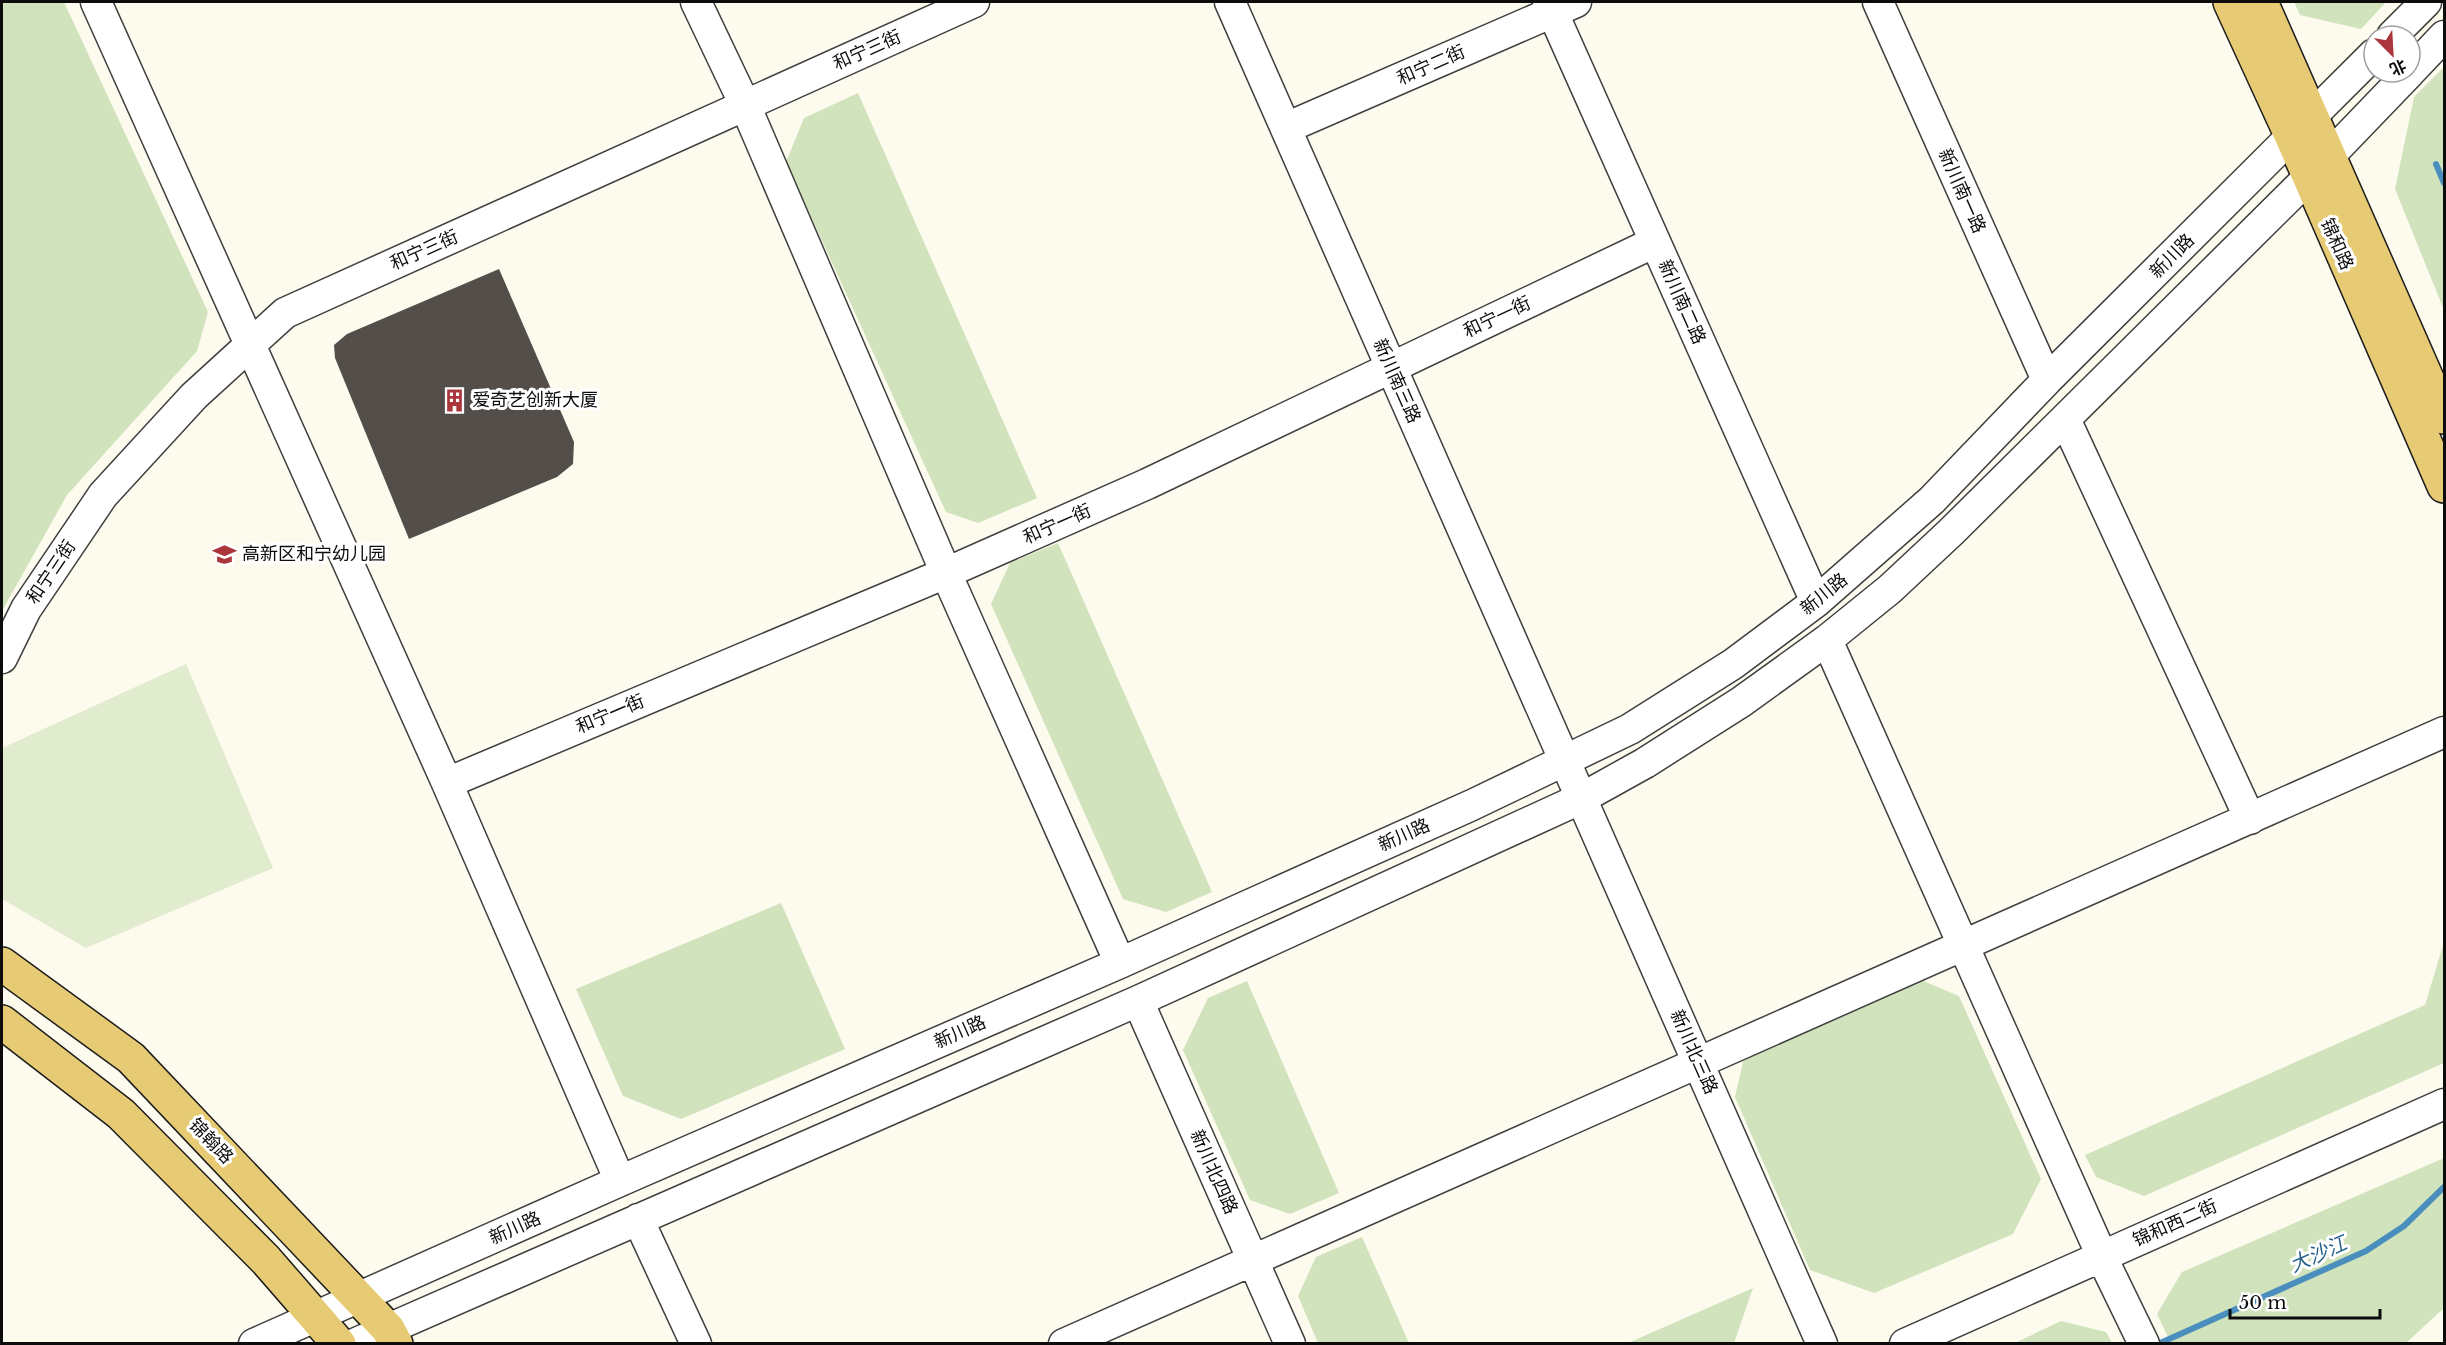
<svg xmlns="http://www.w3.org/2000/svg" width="2446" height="1345" viewBox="0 0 2446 1345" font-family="'Libre Baskerville','Noto Sans SC',serif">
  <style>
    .green { fill: #d0e3bc }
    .pitch { fill: #e1ebcd }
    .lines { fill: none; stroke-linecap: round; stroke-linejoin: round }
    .stream { stroke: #498ebc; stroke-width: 6 }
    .building { fill: #544e4a }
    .minor-casing { stroke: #3f3f3f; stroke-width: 33 }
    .major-casing { stroke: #1d1d1d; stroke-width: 36 }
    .minor { stroke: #fff; stroke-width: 30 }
    .major { stroke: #e7cb74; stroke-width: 33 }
    .labels { text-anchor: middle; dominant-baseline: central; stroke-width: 6; stroke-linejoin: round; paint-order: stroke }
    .street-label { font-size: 18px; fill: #0c0c0c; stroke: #fff }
    .poi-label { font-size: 18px; fill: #0c0c0c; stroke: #fff; text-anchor: start }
    .water-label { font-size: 20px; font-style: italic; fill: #26618e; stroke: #fff }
  </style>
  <rect width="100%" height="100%" fill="#fdfaee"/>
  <path class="green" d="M2 2H64L208 312 197 351 67 495 2 611Z
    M2294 2H2386L2361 29 2300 15Z
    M2444 67V310L2395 189 2414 97Z
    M858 93 1037 498 978 523 946 512 786 162 804 118Z
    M1058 543 1212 892 1166 912 1123 899 991 604 1010 563Z
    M781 903 845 1049 681 1119 623 1096 576 989Z
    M2444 942V1063L2144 1196 2096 1177 2085 1155 2425 1005Z
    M1916 978 1959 996 2041 1179 2013 1234 1874 1293 1810 1270 1735 1097 1745 1053Z
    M1247 981 1339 1193 1290 1214 1250 1200 1183 1050 1208 998Z
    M2444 1158V1308L2406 1343H2171L2157 1314 2182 1272Z
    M1362 1237 1409 1343H1318L1298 1296 1316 1257Z
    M1753 1288 1734 1343H1628Z
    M2061 1321 2106 1332 2112 1343H2015Z"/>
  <path class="pitch" d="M186 664 273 868 86 948 2 899V748Z"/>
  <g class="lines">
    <path class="stream" d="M2436 164 2444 183
      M2158 1344 2366 1251 2404 1226 2444 1187"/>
  </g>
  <path class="building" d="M499 269 574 442 573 464 557 477 409 539 335 358 334 345 347 334Z"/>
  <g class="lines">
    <defs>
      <path id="minor" d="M96 2 447 783 620 1181
        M696 2 745 105 946 573 1120 963
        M1230 2 1822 1344
        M1548 2 1816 602
        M1878 2 2047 380
        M2392 36 2426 2
        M2410 72 2444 36
        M1286 128 1576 2
        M2065 419 2250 819
        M1827 640 2109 1272 2144 1344
        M2 658 26 609 103 495 194 396 285 313 974 2
        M447 783 946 573 1147 484 1655 242
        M1138 1001 1290 1344
        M638 1219 696 1344
        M254 1344 620 1181 1120 963 1472 805 1630 729 1733 664 1816 602 1932 500 2047 380 2374 54
        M354 1344 1138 1001 1582 798 1645 763 1741 702 1827 640 1890 589 1951 532 2308 178 2410 72
        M1064 1344 2444 732
        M1905 1344 2444 1104"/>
      <path id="major" d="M2230 2 2292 137 2444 486
        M2261 2 2444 417
        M2 964 131 1058 388 1329 396 1344
        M2 1022 121 1114 266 1260 339 1344"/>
    </defs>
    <use href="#minor" class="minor-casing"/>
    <use href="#major" class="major-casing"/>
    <use href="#minor" class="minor"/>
    <use href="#major" class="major"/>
  </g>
  <defs>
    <symbol id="building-bare" viewBox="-9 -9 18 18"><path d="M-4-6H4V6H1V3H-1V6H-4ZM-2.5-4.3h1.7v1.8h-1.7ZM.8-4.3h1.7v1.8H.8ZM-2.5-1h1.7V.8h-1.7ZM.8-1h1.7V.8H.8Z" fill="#ab363c" stroke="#fff" stroke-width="2.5" paint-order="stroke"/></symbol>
    <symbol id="school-bare" viewBox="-9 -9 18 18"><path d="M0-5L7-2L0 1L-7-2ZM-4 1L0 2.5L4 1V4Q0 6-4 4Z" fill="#ab363c" stroke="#fff" stroke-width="2.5" paint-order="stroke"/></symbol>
  </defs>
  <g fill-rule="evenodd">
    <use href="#building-bare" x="438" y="384" width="33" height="33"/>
    <use href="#school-bare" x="208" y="538" width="33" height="33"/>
  </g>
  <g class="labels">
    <g class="street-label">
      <text transform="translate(867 50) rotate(-24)">和宁三街</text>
      <text transform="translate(1431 65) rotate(-24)">和宁二街</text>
      <text transform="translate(1962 191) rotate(66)">新川南一路</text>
      <text transform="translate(2337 244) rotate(66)">锦和路</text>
      <text transform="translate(424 250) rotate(-24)">和宁三街</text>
      <text transform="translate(2172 256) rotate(-45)">新川路</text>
      <text transform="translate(1682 302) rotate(66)">新川南二路</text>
      <text transform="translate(1497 317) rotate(-25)">和宁一街</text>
      <text transform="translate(1397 381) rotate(66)">新川南三路</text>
      <text transform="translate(1057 524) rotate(-24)">和宁一街</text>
      <text transform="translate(51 572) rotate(-56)">和宁三街</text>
      <text transform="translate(1824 594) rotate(-39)">新川路</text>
      <text transform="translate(610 714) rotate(-23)">和宁一街</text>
      <text transform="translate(1404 835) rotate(-24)">新川路</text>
      <text transform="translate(960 1032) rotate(-24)">新川路</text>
      <text transform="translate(1694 1052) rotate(66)">新川北三路</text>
      <text transform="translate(211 1141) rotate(46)">锦翰路</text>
      <text transform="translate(1214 1172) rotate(66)">新川北四路</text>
      <text transform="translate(2175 1223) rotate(-24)">锦和西二街</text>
      <text transform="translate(515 1228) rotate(-24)">新川路</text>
    </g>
    <g class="poi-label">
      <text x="472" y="400">爱奇艺创新大厦</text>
      <text x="242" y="554">高新区和宁幼儿园</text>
    </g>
    <g class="water-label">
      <text transform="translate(2318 1254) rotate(-24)">大沙江</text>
    </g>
  </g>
  <rect width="2446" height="1345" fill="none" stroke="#0c0c0c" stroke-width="6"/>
  <g transform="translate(2392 54) rotate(156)"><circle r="28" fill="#ffffff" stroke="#9e9e9e" stroke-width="1.5"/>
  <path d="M0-4.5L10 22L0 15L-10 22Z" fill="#ab363c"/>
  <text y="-9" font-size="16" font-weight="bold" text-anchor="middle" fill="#0c0c0c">北</text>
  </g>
  <path d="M2230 1309v9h150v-9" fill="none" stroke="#0c0c0c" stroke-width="3"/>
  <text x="2239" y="1309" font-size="18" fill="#0c0c0c" stroke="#ffffff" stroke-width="4.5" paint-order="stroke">50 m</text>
</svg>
